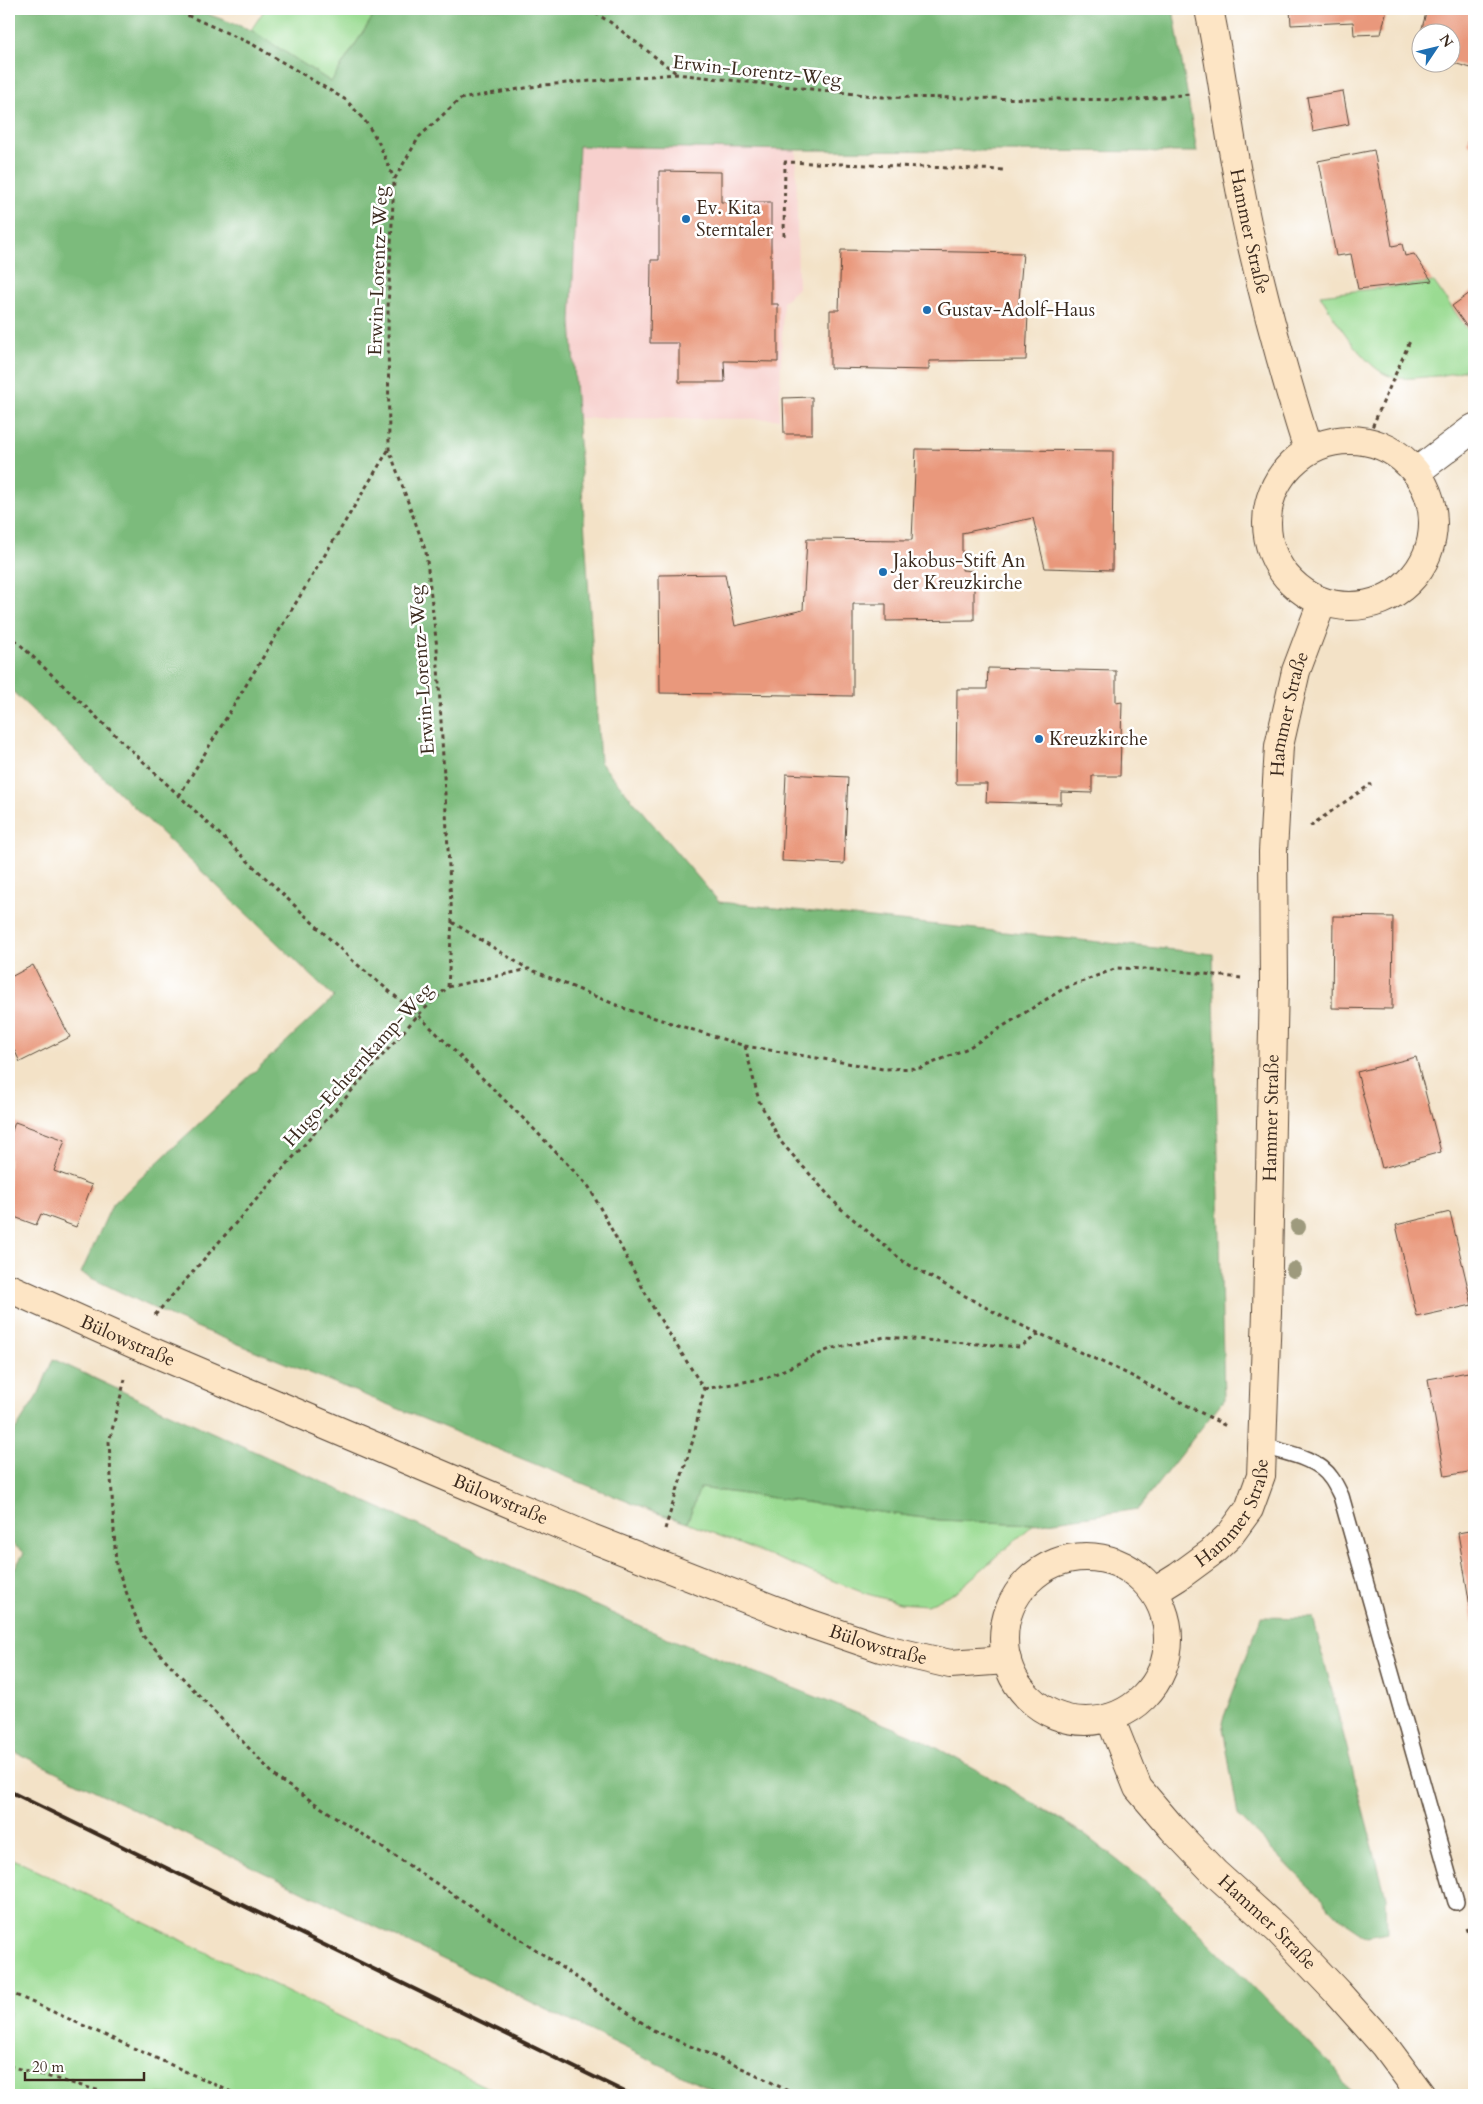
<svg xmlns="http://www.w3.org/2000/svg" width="1483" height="2104" viewBox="0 0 1483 2104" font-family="Cardo,serif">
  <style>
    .built { fill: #f7d0cd }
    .green { fill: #9adb92; stroke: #6a8258 }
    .forest { fill: #7bbb7c; stroke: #5b724d }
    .building { fill: #e9987b }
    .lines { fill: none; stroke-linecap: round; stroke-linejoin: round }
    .lane-casing { stroke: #574637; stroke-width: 18 }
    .street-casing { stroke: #574637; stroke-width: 30 }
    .secondary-casing { stroke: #574637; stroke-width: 30 }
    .path { stroke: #574637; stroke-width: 3; stroke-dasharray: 4 4; stroke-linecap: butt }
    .lane { stroke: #fff; stroke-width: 15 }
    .street { stroke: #fff; stroke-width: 28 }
    .secondary { stroke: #fde5c5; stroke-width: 28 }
    .rail { stroke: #3b2a1e; stroke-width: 4 }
    .tree { fill: #9e9a7d }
    .poi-dot { fill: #1f6fb2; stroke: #fff; stroke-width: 2 }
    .labels { text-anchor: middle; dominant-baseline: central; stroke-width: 5; stroke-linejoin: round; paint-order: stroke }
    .street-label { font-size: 19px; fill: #3b2a1e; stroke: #fff }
    .poi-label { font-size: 19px; fill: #3b2a1e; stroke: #fff; text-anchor: start }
  </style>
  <rect width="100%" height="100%" fill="#fff"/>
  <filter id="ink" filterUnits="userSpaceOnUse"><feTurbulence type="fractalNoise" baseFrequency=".02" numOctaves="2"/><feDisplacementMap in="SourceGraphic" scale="10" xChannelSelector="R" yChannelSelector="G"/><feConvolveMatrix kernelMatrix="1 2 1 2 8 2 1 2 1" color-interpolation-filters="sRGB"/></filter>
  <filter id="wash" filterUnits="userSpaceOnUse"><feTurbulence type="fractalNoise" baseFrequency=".0096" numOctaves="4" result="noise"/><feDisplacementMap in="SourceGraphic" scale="20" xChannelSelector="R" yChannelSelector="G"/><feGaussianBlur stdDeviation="1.12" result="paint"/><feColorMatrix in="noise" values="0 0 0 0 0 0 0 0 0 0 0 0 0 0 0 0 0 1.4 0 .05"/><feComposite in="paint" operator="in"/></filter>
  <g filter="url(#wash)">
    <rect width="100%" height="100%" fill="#f3e2c7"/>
    <path class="built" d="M579 146 796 150 798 288 783 302 779 419 576 418 571 321Z"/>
    <path class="green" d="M265 9H378L331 82 251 30Z
      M1434 282 1474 339V366C1459 373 1442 376 1425 377 1412 378 1399 380 1387 375 1362 364 1334 318 1320 295Z
      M699 1488 939 1520 1034 1524 957 1591 927 1605 900 1603 864 1593 687 1523Z
      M9 1857 503 2095H9Z"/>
    <path class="forest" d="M9 9H194L251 30 331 82 378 9H1173L1197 152 796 150 579 146 571 321 600 762 719 902 1213 954 1224 1399 1138 1509 1034 1524 939 1520 700 1488 687 1523 651 1511 174 1318 81 1273 112 1205 334 997 9 688Z
      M53 1359 143 1401 658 1634 919 1738 1002 1784 1082 1833 1160 1893 1337 2071 1352 2095H723L9 1749V1577L24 1553 9 1541V1440L39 1393Z
      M1261 1617 1313 1618 1386 1897 1387 1933 1367 1937 1342 1920 1238 1815 1222 1722Z"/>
    <g id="blocks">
      <path class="building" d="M1290 9H1387L1381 34 1354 35 1353 22 1291 25Z
        M1427 9H1462L1474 12V55L1471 68 1450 62V32H1421Z
        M1343 91 1349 124 1313 131 1307 97Z
        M1474 126V147L1467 143Z
        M1374 150 1392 246 1402 244 1405 256 1414 254 1432 281 1358 289 1351 254 1336 256 1318 161Z
        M659 171 721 172V202H771V304H778V362L724 361 725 382H679V343H650L651 260H659Z
        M841 250 1023 253 1018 312 1028 313 1026 360 929 361V370L830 368V310H839Z
        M1474 290V333L1472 334 1452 306Z
        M812 397V434H784L783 398Z
        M916 449 1113 451 1112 570 1045 568 1033 518 962 533V570L974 571V620L886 621V604H853V696L660 693 659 575 725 574 735 626 803 610 807 539 912 540Z
        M988 668 1116 671V703L1122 702 1120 776H1092V793L1061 792V804L986 802 987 784H956L957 689H987Z
        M786 774 848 777 844 864 782 861Z
        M1333 916 1393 917 1392 1009 1332 1008Z
        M33 965 70 1037 20 1062 9 1039V978Z
        M1416 1057 1441 1152 1382 1168 1357 1072Z
        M15 1122 65 1140 54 1171 92 1185 76 1227 41 1214 36 1225 9 1215V1140Z
        M1450 1212 1472 1305 1417 1317 1396 1225Z
        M1474 1371V1471L1445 1476 1428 1379Z
        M1474 1530V1625H1473L1458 1533Z"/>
    </g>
  </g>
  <g filter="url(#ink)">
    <use href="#blocks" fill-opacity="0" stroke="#574637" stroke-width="1"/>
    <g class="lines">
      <defs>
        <path id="lane" d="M1263 1446C1285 1453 1317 1457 1331 1478 1335 1483 1338 1490 1341 1496L1456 1902"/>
        <path id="street" d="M1416 472 1474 428"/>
        <g id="secondary">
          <path id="s1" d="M1209 9C1221 65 1227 121 1238 178 1255 270 1280 361 1308 450"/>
          <circle cx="1350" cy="523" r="83"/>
          <path id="s2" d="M9 1288 134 1344 591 1538 808 1623 881 1648 950 1664 1007 1660"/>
          <circle cx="1086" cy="1639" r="82"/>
          <path id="s3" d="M1154 1592 1178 1577 1212 1552 1230 1535 1249 1509 1261 1476 1267 1312 1274 982 1273 852 1279 746 1296 671 1322 602"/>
          <path id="s4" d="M1110 1718 1138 1788 1173 1829 1215 1873 1278 1930 1337 1992 1384 2045 1421 2095"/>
        </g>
      </defs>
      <use href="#lane" class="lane-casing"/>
      <use href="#street" class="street-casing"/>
      <use href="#secondary" class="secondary-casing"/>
      <path class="path" d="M173 9 252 44 346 100 365 121 378 141 394 179
        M588 9 610 22 676 73
        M784 236 785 162 1005 170
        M1366 441 1410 341
        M9 634 353 961 418 1015 530 1125 589 1187 655 1311 704 1389 693 1440 665 1529
        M179 796 389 449
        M1310 826 1371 784
        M452 922 528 969
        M448 987 452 922 437 648 426 552 389 449 388 308 394 180 419 137 460 99 543 85 676 74 883 97 1134 100 1190 94
        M745 1046 759 1101 781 1142 840 1208 904 1262 1003 1317 1128 1374 1228 1427
        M155 1315 418 1015 448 987 529 969 626 1009 745 1046 883 1069 921 1068 968 1048 1063 989 1117 968 1171 970 1241 978
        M125 1379 109 1442 116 1565 143 1636 278 1779 510 1932 653 2030 753 2073 796 2095
        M704 1389 766 1378 830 1349 885 1337 1020 1347 1039 1334
        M1466 1928 1474 1949
        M9 1992 238 2095
        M9 2066 115 2095"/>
      <use href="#lane" class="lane"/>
      <use href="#street" class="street"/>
      <use href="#secondary" class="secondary"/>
      <path class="rail" d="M9 1791 631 2095"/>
    </g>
    <g class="tree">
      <circle cx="1298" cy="1227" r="8"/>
      <circle cx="1294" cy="1270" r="8"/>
    </g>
  </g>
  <g class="poi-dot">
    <circle cx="686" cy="219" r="5"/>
    <circle cx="927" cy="310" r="5"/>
    <circle cx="883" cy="572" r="5"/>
    <circle cx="1039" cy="739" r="5"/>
  </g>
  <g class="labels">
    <g class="street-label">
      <text transform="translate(757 71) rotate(6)">Erwin-Lorentz-Weg</text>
      <text stroke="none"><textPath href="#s1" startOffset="226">Hammer Straße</textPath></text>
      <text transform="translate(378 271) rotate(-88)">Erwin-Lorentz-Weg</text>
      <text transform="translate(422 670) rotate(-94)">Erwin-Lorentz-Weg</text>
      <text stroke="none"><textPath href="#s3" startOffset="926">Hammer Straße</textPath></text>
      <text transform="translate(358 1065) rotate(-48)">Hugo-Echternkamp-Weg</text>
      <text stroke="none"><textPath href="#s3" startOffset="521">Hammer Straße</textPath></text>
      <text stroke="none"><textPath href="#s2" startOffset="130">Bülowstraße</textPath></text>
      <text stroke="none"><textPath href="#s2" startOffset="535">Bülowstraße</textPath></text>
      <text stroke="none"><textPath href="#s3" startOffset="116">Hammer Straße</textPath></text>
      <text stroke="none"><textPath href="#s2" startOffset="940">Bülowstraße</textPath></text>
      <text stroke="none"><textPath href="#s4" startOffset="262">Hammer Straße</textPath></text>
    </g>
    <g class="poi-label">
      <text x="696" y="208">Ev. Kita<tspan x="696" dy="22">Sterntaler</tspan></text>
      <text x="937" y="310">Gustav-Adolf-Haus</text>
      <text x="893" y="561">Jakobus-Stift An<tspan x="893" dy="22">der Kreuzkirche</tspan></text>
      <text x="1049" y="739">Kreuzkirche</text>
    </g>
  </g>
  <rect width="1483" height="2104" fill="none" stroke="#fff" stroke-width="30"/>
  <g transform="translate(1436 48) rotate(55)"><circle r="24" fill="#ffffff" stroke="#b1aaa5"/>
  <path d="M0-4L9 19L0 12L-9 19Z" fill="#1f6fb2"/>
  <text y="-8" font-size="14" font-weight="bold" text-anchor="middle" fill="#3b2a1e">N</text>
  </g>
  <path d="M25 2072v8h119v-8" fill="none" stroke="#3b2a1e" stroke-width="2.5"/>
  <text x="32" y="2072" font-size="15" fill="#3b2a1e" stroke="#ffffff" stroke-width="4" paint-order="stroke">20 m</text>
</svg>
